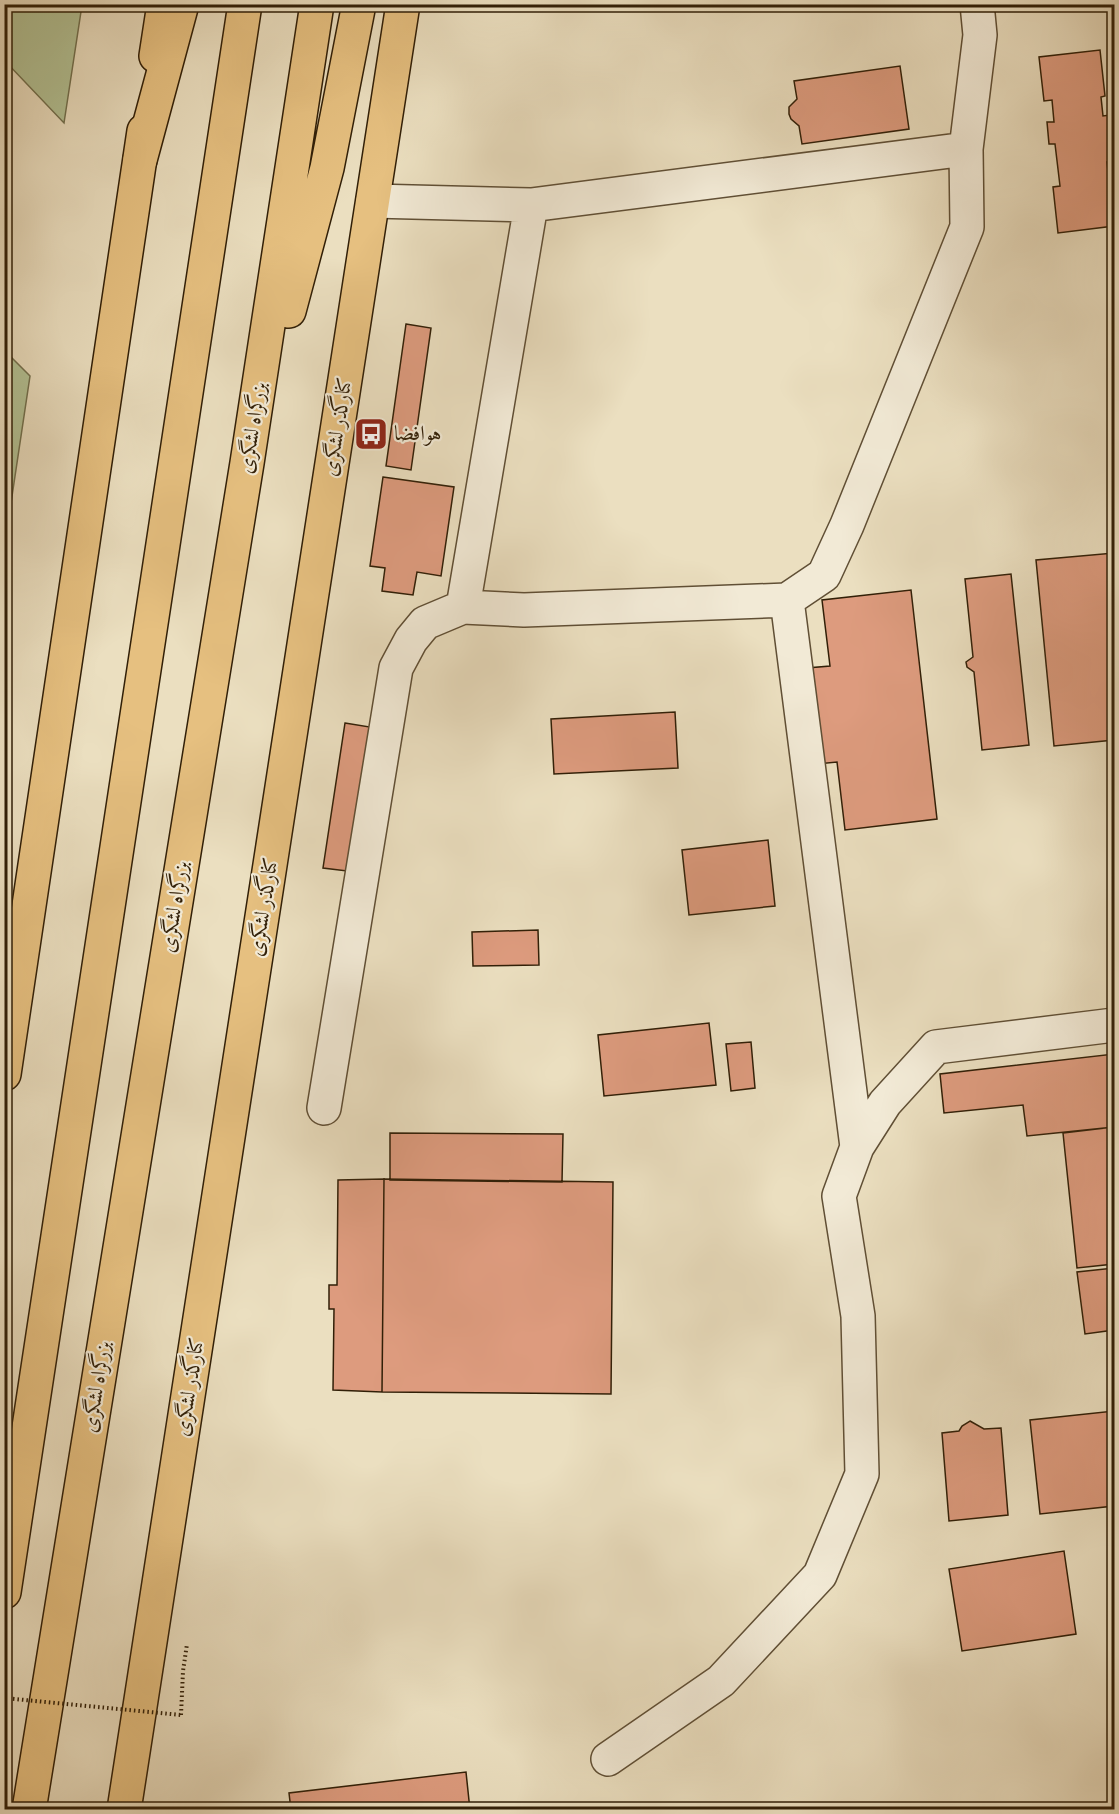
<svg xmlns="http://www.w3.org/2000/svg" width="1119" height="1814" viewBox="0 0 1119 1814" font-family="'Libre Bodoni',Amiri,serif">
  <style>
    .green { fill: #b3c295; stroke: #72704e; stroke-width: 1.5 }
    .building { fill: #dd9b7e; stroke: #311f07; stroke-width: 1.5 }
    .lines { fill: none; stroke-linecap: round; stroke-linejoin: round }
    .minor-casing { stroke: #604f35; stroke-width: 36 }
    .major-casing { stroke: #311f07; stroke-width: 36 }
    .highway-casing { stroke: #311f07; stroke-width: 36 }
    .path { stroke: #311f07; stroke-width: 4; stroke-dasharray: 1.5 3; stroke-linecap: butt }
    .minor { stroke: #f2ead6; stroke-width: 33 }
    .major { stroke: #e6c080; stroke-width: 33 }
    .highway { stroke: #e6c080; stroke-width: 33 }
    .path-bridge { stroke: #311f07; stroke-width: 4; stroke-dasharray: 1.5 3; stroke-linecap: butt }
    .labels { text-anchor: middle; dominant-baseline: central; stroke-width: 4.5; stroke-linejoin: round; paint-order: stroke }
    .street-label { font-size: 21px; fill: #311f07; stroke: #f2ead6 }
    .poi-label { font-size: 21px; fill: #311f07; stroke: #f2ead6; text-anchor: start }
  </style>
  <rect width="100%" height="100%" fill="#ebdfc0"/>
  <filter id="stains"><feTurbulence type="fractalNoise" baseFrequency=".00333" numOctaves="4"/><feColorMatrix values="0 0 0 0 .2 0 0 0 0 .09 0 0 0 0 .02 0 0 0 .5 -.17"/></filter>
  <radialGradient id="worn" r=".72"><stop offset=".6" stop-color="#630" stop-opacity="0"/><stop offset="1" stop-color="#630" stop-opacity=".3"/></radialGradient>
  <path class="green" d="M9 5H82L64 123 5 61V30Z
    M5 351 30 376 5 543Z"/>
  <path class="building" d="M1100 50 1105 96 1101 97 1103 116 1110 115 1114 157V161L1107 162 1109 181 1114 180V226L1058 233 1053 187 1060 186 1055 144H1049L1047 122H1054L1052 100 1044 101 1039 57Z
    M900 66 909 129 802 144 799 126 791 119 789 114V107L797 99 794 81Z
    M406 324 431 328 411 470 386 466Z
    M383 477 454 487 441 576 417 572 413 595 382 591 385 568 370 566Z
    M1114 553V740L1054 746 1036 560Z
    M1011 574 1029 745 982 750 974 672 967 667 966 662 973 657 965 579Z
    M911 590 937 819 845 830 837 762 817 764 807 668 830 666 822 600Z
    M675 712 678 768 554 774 551 719Z
    M345 723 370 727 347 871 323 868Z
    M768 840 775 906 689 915 682 850Z
    M538 930 539 965 473 966 472 932Z
    M709 1023 716 1085 604 1096 598 1035Z
    M751 1042 755 1088 731 1091 726 1044Z
    M1114 1054V1127L1027 1136 1023 1105 944 1113 940 1074Z
    M1114 1127V1264L1077 1268 1063 1133Z
    M390 1133 563 1134 562 1182 390 1180Z
    M384 1179 382 1392 333 1390 334 1309H329V1285H337L338 1180Z
    M384 1179 613 1182 611 1394 382 1392Z
    M1114 1268V1330L1085 1334 1077 1272Z
    M1114 1411V1506L1040 1514 1030 1420Z
    M970 1421 984 1429 1001 1428 1008 1515 949 1521 942 1433 959 1431 962 1426Z
    M1064 1551 1076 1634 962 1651 949 1569Z
    M466 1772 470 1810H291L289 1793Z"/>
  <g class="lines">
    <defs>
      <path id="minor" d="M373 201 531 205
        M787 600 857 1147
        M463 607 524 610 787 600 824 575 847 525 967 227 966 149 980 35 977 4
        M324 1108 396 668 411 640 425 623 463 607 531 205 966 149
        M608 1759 721 1681 820 1575 862 1474 858 1316 839 1196 857 1147 885 1103 936 1047 1114 1025"/>
      <path id="major" d="M156 56 164 4
        M4 1074 144 131
        M124 1810 403 4"/>
      <path id="highway" d="M140 160 182 4
        M289 311 327 168 359 4
        M4 1592 245 4
        M29 1810 247 463 317 4"/>
    </defs>
    <use href="#minor" class="minor-casing"/>
    <use href="#major" class="major-casing"/>
    <use href="#highway" class="highway-casing"/>
    <path class="path" d="M181 1715 183 1671 187 1644"/>
    <use href="#minor" class="minor"/>
    <use href="#major" class="major"/>
    <use href="#highway" class="highway"/>
    <path class="path-bridge" d="M4 1698 181 1715"/>
  </g>
  <defs>
    <symbol id="bus-square" viewBox="-11 -11 22 22"><rect x="-9" y="-9" width="18" height="18" rx="4" fill="#8f2418" stroke="#f2ead6"/><path d="M-5-6H5V4H4V6H2V4H-2V6H-4V4H-5ZM-3.5-4V0h7V-4ZM-3.5 1.2v1.5H-2V1.2ZM2 1.2v1.5H3.5V1.2Z" fill="#fff"/></symbol>
  </defs>
  <g fill-rule="evenodd">
    <use href="#bus-square" x="352" y="415" width="38" height="38"/>
  </g>
  <g class="labels">
    <g class="street-label">
      <text transform="translate(338 427) rotate(-81)">کنارگذر لشگری</text>
      <text transform="translate(253 428) rotate(-81)">بزرگراه لشگری</text>
      <text transform="translate(175 907) rotate(-81)">بزرگراه لشگری</text>
      <text transform="translate(264 907) rotate(-81)">کنارگذر لشگری</text>
      <text transform="translate(97 1387) rotate(-81)">بزرگراه لشگری</text>
      <text transform="translate(190 1387) rotate(-81)">کنارگذر لشگری</text>
    </g>
    <g class="poi-label">
      <text x="394" y="434">هوافضا</text>
    </g>
  </g>
  <rect width="1119" height="1814" fill="none" stroke="#ebdfc0" stroke-width="24"/>
  <rect x="6" y="6" width="1107" height="1802" fill="none" stroke="#311f07" stroke-width="3"/>
  <rect x="12" y="12" width="1095" height="1790" fill="none" stroke="#311f07" stroke-width="1.5"/>
  <rect width="100%" height="100%" filter="url(#stains)"/>
  <rect width="100%" height="100%" fill="url(#worn)"/>
</svg>
